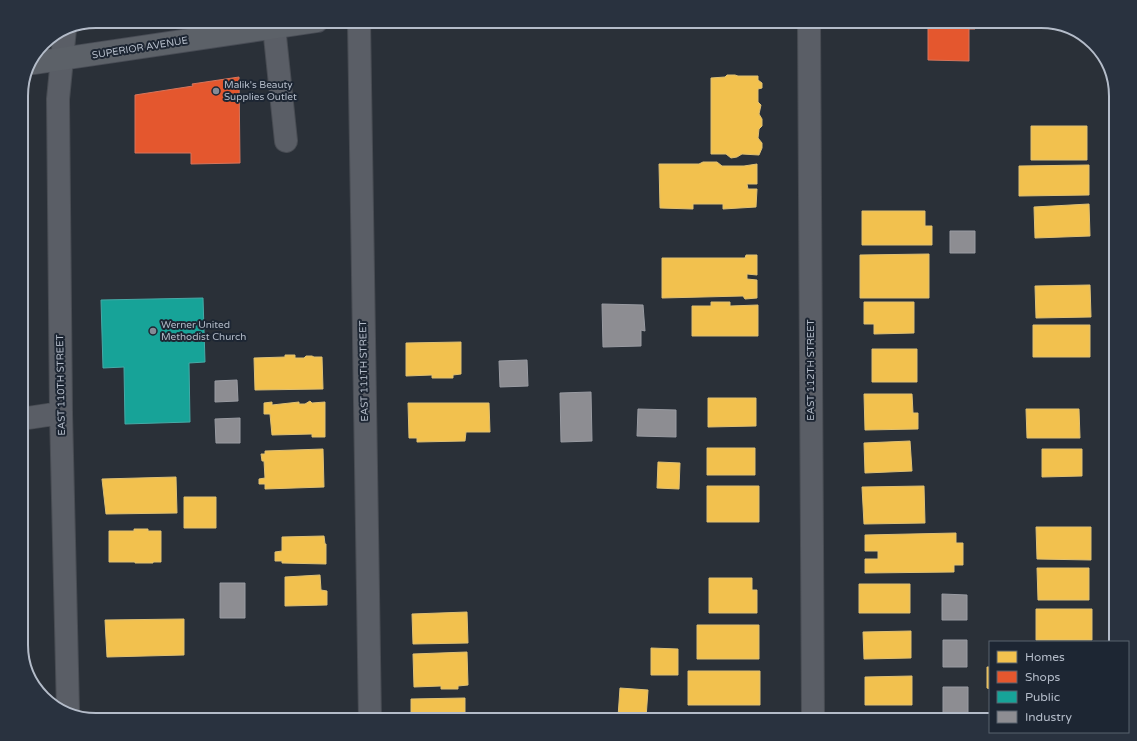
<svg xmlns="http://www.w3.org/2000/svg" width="1137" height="741" viewBox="0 0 1137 741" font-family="'Varela Round',sans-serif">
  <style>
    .homes { fill: #f2c14e; stroke: #dfc073 }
    .shops { fill: #e4572e; stroke: #d6755c }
    .public { fill: #17a398; stroke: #46aaa7 }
    .industry { fill: #8d8d92; stroke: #999ba2 }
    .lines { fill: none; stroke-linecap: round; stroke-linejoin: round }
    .minor-casing { stroke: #484c53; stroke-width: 24 }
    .major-casing { stroke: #484c55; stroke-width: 24 }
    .minor { stroke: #5a5e66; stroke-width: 22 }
    .major { stroke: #5c6168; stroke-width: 22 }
    .poi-dot { fill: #848b96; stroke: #1d2633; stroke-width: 1.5 }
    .labels { text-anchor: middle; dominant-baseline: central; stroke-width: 4; stroke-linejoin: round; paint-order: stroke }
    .street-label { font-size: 10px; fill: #b4bcc9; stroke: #1d2633 }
    .poi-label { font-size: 10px; fill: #b4bcc9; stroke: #1d2633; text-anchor: start }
    .rim { fill: none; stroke: #b4bcc9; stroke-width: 2 }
  </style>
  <rect width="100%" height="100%" fill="#2a3038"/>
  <path class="homes" d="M727 75H735L738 76H758V80L762 83V88L758 89V102L761 105 759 114 762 119V126L759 129 758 138 762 143V148L759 155 742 154 737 157 731 158 726 154H711V78L725 77Z
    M1031 126H1087V160H1031Z
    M703 162H717L722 166H744L757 164V184H747L748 189H757L756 207 723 209V204H693V209L660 208 659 164H699Z
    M1089 165V195L1019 196V166Z
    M1089 204 1090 236 1035 238 1034 207Z
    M862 211H925V226H932V245H862Z
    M929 254V298H860V255Z
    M746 255H757V275L747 274V279L757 280V298L745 299 743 296 662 298V258H745Z
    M1090 285 1091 317 1036 318 1035 286Z
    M711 302H730V306L758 305V336H692V306H711Z
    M864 302H914V333L874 334V324H864Z
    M1033 325H1090V357H1033Z
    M461 342V374L453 375V378H432V375L406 376V343Z
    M872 349H917V382H872Z
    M285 355H295V358H304L306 356H312L314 357H322L323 389 255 390 254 358 285 357Z
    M864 394H912L913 413H918V429L865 430Z
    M708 398H756V426L708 427Z
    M310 401 312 403 325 402V437H312V434L272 435 270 414H264V403L272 402V405L299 402V404H305Z
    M408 403H489L490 432H466L465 441 417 442V438H409Z
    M1026 409H1079L1080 438H1027Z
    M910 441 912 471 865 473 864 443Z
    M707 448H755V475H707Z
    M323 449 324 487 265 489V484H259V479L265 478 264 461H262L261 454H265V451Z
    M1042 449H1082V476L1042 477Z
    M658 462 680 463 679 489 657 488Z
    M21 473 26 501 21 502Z
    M176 477 177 513 106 514 102 479Z
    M707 486H759V522H707Z
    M924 486 925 523 864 524 862 487Z
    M184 497H216V528H184Z
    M1036 527H1091V560L1037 559Z
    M134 529H148V531H161V562H153V563H135V562H109V531H134Z
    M956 533V543H963V565H954V572L865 573V559H878V551H865V535Z
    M324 536 325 544H326V564L282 563V561H275V552L282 551V537Z
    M1037 568H1089V600H1038Z
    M320 575 321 590 327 591V605L285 606V577Z
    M709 578H752V590H757V613H709Z
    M859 584H910V613H859Z
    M1036 609H1092V640H1036Z
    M467 612 468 643 413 644 412 614Z
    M184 619V655L107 657 105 620Z
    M697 625H759V659H697Z
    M911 631V658L864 659 863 632Z
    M651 648 678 649V675H651Z
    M467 652 468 685 458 686V689H441V686L414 687 413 654Z
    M987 667H990V689L987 688Z
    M688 671H760V705H688Z
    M912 676V705H865V677Z
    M620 688 648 690 646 718 618 717Z
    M465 698V720H411V699Z
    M287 713H330V720H287Z
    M687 718H757V720H687Z"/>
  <path class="shops" d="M928 21H976L975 29H969V61L928 60Z
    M239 77 240 163 191 164V153H135V95L193 86 192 84Z"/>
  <path class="public" d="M203 298 205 362 189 363 190 422 125 424 124 367 103 368 101 300Z"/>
  <path class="industry" d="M950 231H975V253H950Z
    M602 304 643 305 645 331 641 330V346L603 347Z
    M527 360 528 386 500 387 499 361Z
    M237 380 238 401 215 402V381Z
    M591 392 592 441 561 442 560 393Z
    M638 409 676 410V437L637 436Z
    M240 418V443H216L215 419Z
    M220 583H245V618H220Z
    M942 594 967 595V620H942Z
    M943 640H967V667H943Z
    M943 687H968V714L943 715Z"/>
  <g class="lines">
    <defs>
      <path id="minor" d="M207 21V37
        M359 21 370 720
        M809 21 813 720
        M274 27 286 141
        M65 29 58 99 61 413 68 711
        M21 419 61 413"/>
      <path id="major" d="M34 63 317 21"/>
    </defs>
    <use href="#minor" class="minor-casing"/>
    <use href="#major" class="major-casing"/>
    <use href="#minor" class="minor"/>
    <use href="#major" class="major"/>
  </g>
  <g class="poi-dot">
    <circle cx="216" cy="91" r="4"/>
    <circle cx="153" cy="331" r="4"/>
  </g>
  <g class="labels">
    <g class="street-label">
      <text transform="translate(140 48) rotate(-9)">SUPERIOR AVENUE</text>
      <text transform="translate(811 370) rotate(-90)">EAST 112TH STREET</text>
      <text transform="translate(364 371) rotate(-91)">EAST 111TH STREET</text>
      <text transform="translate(61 385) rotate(-91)">EAST 110TH STREET</text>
    </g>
    <g class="poi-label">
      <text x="224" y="85">Malik's Beauty<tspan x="224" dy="12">Supplies Outlet</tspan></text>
      <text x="161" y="325">Werner United<tspan x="161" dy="12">Methodist Church</tspan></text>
    </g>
  </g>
  <path d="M0 0H1137V741H0ZM96 28H1041A68 68 0 0 1 1109 96V645A68 68 0 0 1 1041 713H96A68 68 0 0 1 28 645V96A68 68 0 0 1 96 28Z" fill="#29323f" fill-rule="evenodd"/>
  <path class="rim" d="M96 28H1041A68 68 0 0 1 1109 96V645A68 68 0 0 1 1041 713H96A68 68 0 0 1 28 645V96A68 68 0 0 1 96 28Z"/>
  <rect x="989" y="641" width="140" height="92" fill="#1d2633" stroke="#59626f"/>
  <rect x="997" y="651" width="20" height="12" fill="#f2c14e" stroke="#59626f"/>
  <text x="1025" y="661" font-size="12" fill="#b4bcc9">Homes</text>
  <rect x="997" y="671" width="20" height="12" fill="#e4572e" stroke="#59626f"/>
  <text x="1025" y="681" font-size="12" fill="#b4bcc9">Shops</text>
  <rect x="997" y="691" width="20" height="12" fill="#17a398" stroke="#59626f"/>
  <text x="1025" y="701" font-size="12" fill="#b4bcc9">Public</text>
  <rect x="997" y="711" width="20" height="12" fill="#8d8d92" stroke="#59626f"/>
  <text x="1025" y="721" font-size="12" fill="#b4bcc9">Industry</text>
</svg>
